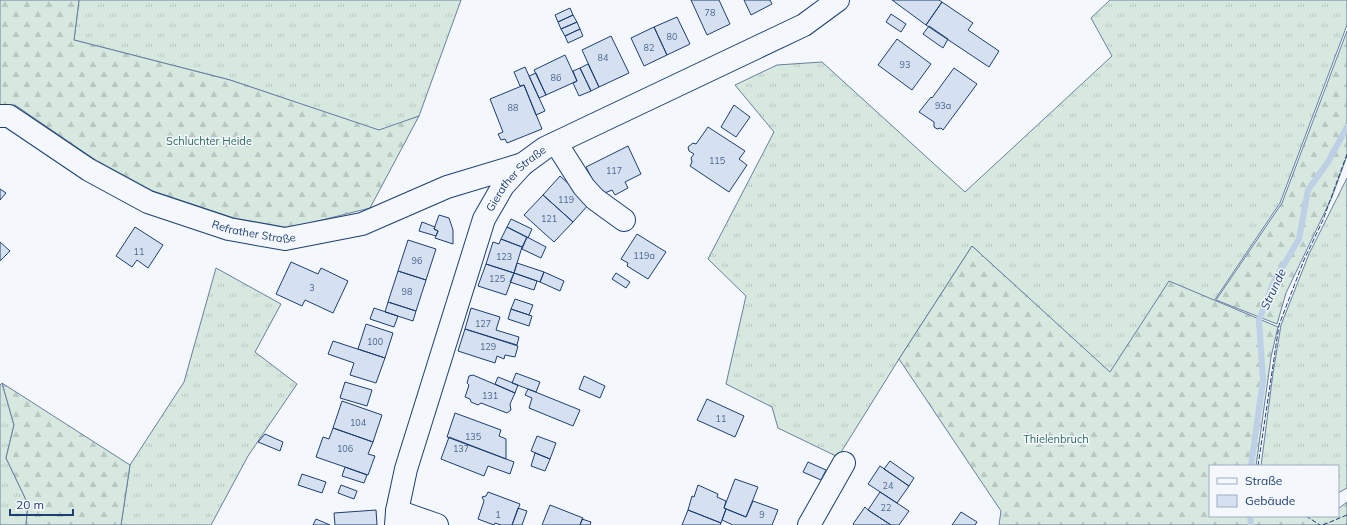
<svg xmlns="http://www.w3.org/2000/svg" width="1347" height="525" viewBox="0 0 1347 525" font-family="Mulish,sans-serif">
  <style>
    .grass { fill: url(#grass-tufts); stroke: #687fa3 }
    .forest { fill: url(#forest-firs); stroke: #687fa3 }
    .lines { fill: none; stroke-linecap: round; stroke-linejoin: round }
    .stream { stroke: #bed0e5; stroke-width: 6 }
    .building { fill: #d5e0f0; stroke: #1d3f73 }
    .minor-casing { stroke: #1d3f73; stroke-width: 24 }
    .minor { stroke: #f4f7fb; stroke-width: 22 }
    .fence { stroke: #1d3f73; stroke-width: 1; stroke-dasharray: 5 2; stroke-linecap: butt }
    .labels { text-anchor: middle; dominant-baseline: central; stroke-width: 3; stroke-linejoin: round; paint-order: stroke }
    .number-label { font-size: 9px; fill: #4b6792 }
    .park-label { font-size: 11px; fill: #2c6c60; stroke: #f4f7fb }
    .street-label { font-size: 11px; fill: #1d3f73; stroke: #f4f7fb }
    .water-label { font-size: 12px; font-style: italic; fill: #1d3f73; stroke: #f4f7fb }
  </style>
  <defs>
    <pattern id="grass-tufts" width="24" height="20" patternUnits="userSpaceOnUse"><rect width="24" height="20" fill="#d7e8df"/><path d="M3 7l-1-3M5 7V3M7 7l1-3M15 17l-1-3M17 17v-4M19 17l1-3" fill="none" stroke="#b8c8c3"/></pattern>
    <pattern id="forest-firs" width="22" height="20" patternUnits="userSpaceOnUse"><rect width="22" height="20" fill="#d7e8df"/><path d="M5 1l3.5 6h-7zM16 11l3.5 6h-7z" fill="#b8c8c3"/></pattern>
  </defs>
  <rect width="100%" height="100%" fill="#f4f7fb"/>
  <path class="grass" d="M79 0H461L419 116 380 131 230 80 74 40Z
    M1110 0H1347V25L1280 203 1214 301 1169 282 1110 373 972 246 899 359 838 457 778 428 772 407 726 384 746 296 708 259 774 132 735 85 777 65 822 62 965 192 1112 56 1091 18Z
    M1347 178V488L1338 493V466H1261L1273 373 1281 325 1309 254Z
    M216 268 281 304 255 352 297 384 248 456 211 525H121L130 465 184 382Z
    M2 383 14 425 6 458 28 504 26 525H0V385Z"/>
  <path class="forest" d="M0 0H79L74 40 230 80 379 130 419 116 370 208 290 228 234 218 153 191 94 159 15 105 0 106Z
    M1347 31V156L1332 197 1286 293 1277 324 1216 300 1282 203Z
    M972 246 1110 372 1169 281 1278 327 1271 357 1256 466H1210V516H1338V509L1347 502V525H999L1001 511 899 359Z
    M2 383 130 465 121 525H26L28 504 6 458 14 425Z"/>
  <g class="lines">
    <path class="stream" d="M1251 466 1263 380 1259 320 1274 281 1299 239 1308 190 1328 162 1347 127
      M1250 516 1251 525"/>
  </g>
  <path class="building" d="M691 0H719L730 24 707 35Z
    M744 0H770L772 4 751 15Z
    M892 0H939L942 2 926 25Z
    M942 2 973 23 968 30 999 51 989 67 926 25Z
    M570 8 573 15 558 22 555 15Z
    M891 14 906 24 901 32 886 22Z
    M573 15 577 22 561 29 558 22Z
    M677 17 690 44 667 55 654 27Z
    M577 22 580 29 565 36 561 29Z
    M929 26 948 39 943 48 923 34Z
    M654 27 667 55 644 66 631 38Z
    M580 29 583 36 568 43 565 36Z
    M611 36 629 73 599 87 582 50Z
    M897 39 931 64 912 90 878 65Z
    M565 55 577 81 546 95 534 70Z
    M588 64 599 87 591 91 580 68Z
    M525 67 545 111 536 115 524 85 520 86 514 72Z
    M580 68 591 91 579 96 573 83 577 81 573 71Z
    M954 68 977 84 943 130 941 128 937 129 934 127V122L919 112 931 97 932 98Z
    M536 73 546 95 539 98 529 76Z
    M524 85 542 129 507 143 505 139 501 140 498 134 503 132 490 99Z
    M734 105 750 117 736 137 721 127Z
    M708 127 745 151 739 159 747 165 729 192 690 166 692 162 691 158 694 154 689 151 688 147 693 143 696 144Z
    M628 146 641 174 625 182 628 188 615 195 612 190 600 195 586 167Z
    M560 176 590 203 573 222 543 195Z
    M0 189 6 193 0 200Z
    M543 195 573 222 554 242 524 215Z
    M439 215 449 218 453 230V244L435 238 438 231 434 229Z
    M511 219 532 229 528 238 507 227Z
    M422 222 435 227 434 229 438 231 436 236 419 231Z
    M135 227 163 245 148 268 137 260 132 267 116 256Z
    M507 227 527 237 522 247 501 239Z
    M637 234 666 252 648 279 627 266 628 263 621 259Z
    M527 237 546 247 541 258 522 249Z
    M501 239 522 247 514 273 486 264 493 242 499 244Z
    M408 240 436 249 426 280 398 271Z
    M0 242 10 251 0 261Z
    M291 262 318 274 321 268 348 281 333 313 305 300 302 306 276 294Z
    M517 263 544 272 540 282 514 273Z
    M486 264 514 273 506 295 478 286Z
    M398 271 426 280 416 311 388 302Z
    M544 272 564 281 560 291 540 282Z
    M514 273 537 281 534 290 510 282Z
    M616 273 630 282 626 288 612 279Z
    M515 299 533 305 529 315 511 309Z
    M388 302 416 311 413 321 385 312Z
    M374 308 398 316 394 327 370 319Z
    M471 308 500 317 496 330 519 337 517 345 465 329Z
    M511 309 532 316 529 326 508 319Z
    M366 324 393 333 385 358 358 349Z
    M465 329 518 346 515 357 505 355 504 359 497 356 495 363 458 351Z
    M333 341 385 358 376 383 350 375 354 363 328 354Z
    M516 373 540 382 536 392 512 383Z
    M473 375 515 393 510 404 511 410 507 413 481 403 478 405 471 402 470 399 465 397 469 385 467 383 469 376Z
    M584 376 605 386 600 398 579 389Z
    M498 377 518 385 515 393 495 384Z
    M345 382 372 390 367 406 340 398Z
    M528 389 580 410 573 426 529 408 532 398 525 395Z
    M707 399 744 416 735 437 697 420Z
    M342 401 382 415 373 442 333 428Z
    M455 413 501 430 499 436 506 439V459L447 437Z
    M333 428 373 442 368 454 375 456 368 475 316 457 323 437 329 439Z
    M265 434 283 442 280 451 258 442Z
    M537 436 556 443 550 459 531 451Z
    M449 437 514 462 510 474 488 466 484 476 441 459Z
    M535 453 550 459 545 471 531 466Z
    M890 461 914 478 909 486 884 469Z
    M808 462 826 470 821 480 803 472Z
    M880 466 909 486 897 503 868 484Z
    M345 467 367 475 364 483 342 476Z
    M302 474 326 482 322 493 298 485Z
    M735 479 758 487 746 517 724 508Z
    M341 485 357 491 354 499 338 493Z
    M698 485 718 494 717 497 726 501 724 508 726 509 721 523 688 510 692 496 694 497Z
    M488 492 520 504 512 525H501L495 523 494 525 478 519 484 501 482 497 486 496Z
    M880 492 909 511 899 525H891L868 510Z
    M753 501 778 510 772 525H733L722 520 726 509 746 517Z
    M550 505 583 518 580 525H542Z
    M865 507 868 510 891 525H854L853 524Z
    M518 508 527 511 522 525H512Z
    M376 510 377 525H335L334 513Z
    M688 510 721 523 720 525H682Z
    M961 512 977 522 975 525H952Z
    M316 519 330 525H313Z
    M582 519 591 522 590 525H580Z"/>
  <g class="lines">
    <defs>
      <g id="minor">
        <path id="s1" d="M0 116H9L89 170 148 202 229 229 285 239 362 224 447 187 523 164"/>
        <path d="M556 143 584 187 595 199 624 220"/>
        <path d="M397 511 437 525"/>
        <path id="s2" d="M396 525 397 511 406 469 484 219 503 186 523 164 545 148 804 25 838 0"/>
        <path d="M809 525 844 463"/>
      </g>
    </defs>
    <use href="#minor" class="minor-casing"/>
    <use href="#minor" class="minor"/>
    <path class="fence" d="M1258 466 1279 325 1304 260 1323 220 1347 154
      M1306 516 1320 525
      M1323 525 1347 515"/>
  </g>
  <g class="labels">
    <g class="number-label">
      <text x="710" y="12">78</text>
      <text x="672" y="36">80</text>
      <text x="649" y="47">82</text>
      <text x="603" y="57">84</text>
      <text x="905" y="64">93</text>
      <text x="556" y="77">86</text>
      <text x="943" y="105">93a</text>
      <text x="513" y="107">88</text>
      <text x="717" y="160">115</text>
      <text x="614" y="170">117</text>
      <text x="566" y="199">119</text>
      <text x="549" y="218">121</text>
      <text x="139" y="251">11</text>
      <text x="644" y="255">119a</text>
      <text x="504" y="256">123</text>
      <text x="417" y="260">96</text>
      <text x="497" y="278">125</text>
      <text x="312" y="287">3</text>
      <text x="407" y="291">98</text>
      <text x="483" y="323">127</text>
      <text x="375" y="341">100</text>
      <text x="488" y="346">129</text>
      <text x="490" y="395">131</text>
      <text x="721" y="418">11</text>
      <text x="358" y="422">104</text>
      <text x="473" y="436">135</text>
      <text x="345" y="448">106</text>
      <text x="461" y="448">137</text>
      <text x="888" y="485">24</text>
      <text x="886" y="507">22</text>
      <text x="498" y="514">1</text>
      <text x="762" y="514">9</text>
    </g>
    <g class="park-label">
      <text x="209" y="141">Schluchter Heide</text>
      <text x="1056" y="439">Thielenbruch</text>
    </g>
    <g class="street-label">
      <text stroke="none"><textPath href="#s2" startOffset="371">Gierather Straße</textPath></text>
      <text stroke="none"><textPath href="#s1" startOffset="283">Refrather Straße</textPath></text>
    </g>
    <g class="water-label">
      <text transform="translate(1273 289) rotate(-65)">Strunde</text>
    </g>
  </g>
  <rect x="1209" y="465" width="130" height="52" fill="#f4f7fb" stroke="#9eadc5"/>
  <rect x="1217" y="478" width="20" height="6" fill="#f4f7fb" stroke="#9eadc5"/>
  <text x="1245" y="485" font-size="12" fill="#1d3f73">Straße</text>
  <rect x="1217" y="495" width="20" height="12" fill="#d5e0f0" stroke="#9eadc5"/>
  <text x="1245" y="505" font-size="12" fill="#1d3f73">Gebäude</text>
  <path d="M10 509v6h63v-6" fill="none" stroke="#1d3f73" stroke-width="2"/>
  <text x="16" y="509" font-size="12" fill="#1d3f73" stroke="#f4f7fb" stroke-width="3" paint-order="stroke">20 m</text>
</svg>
